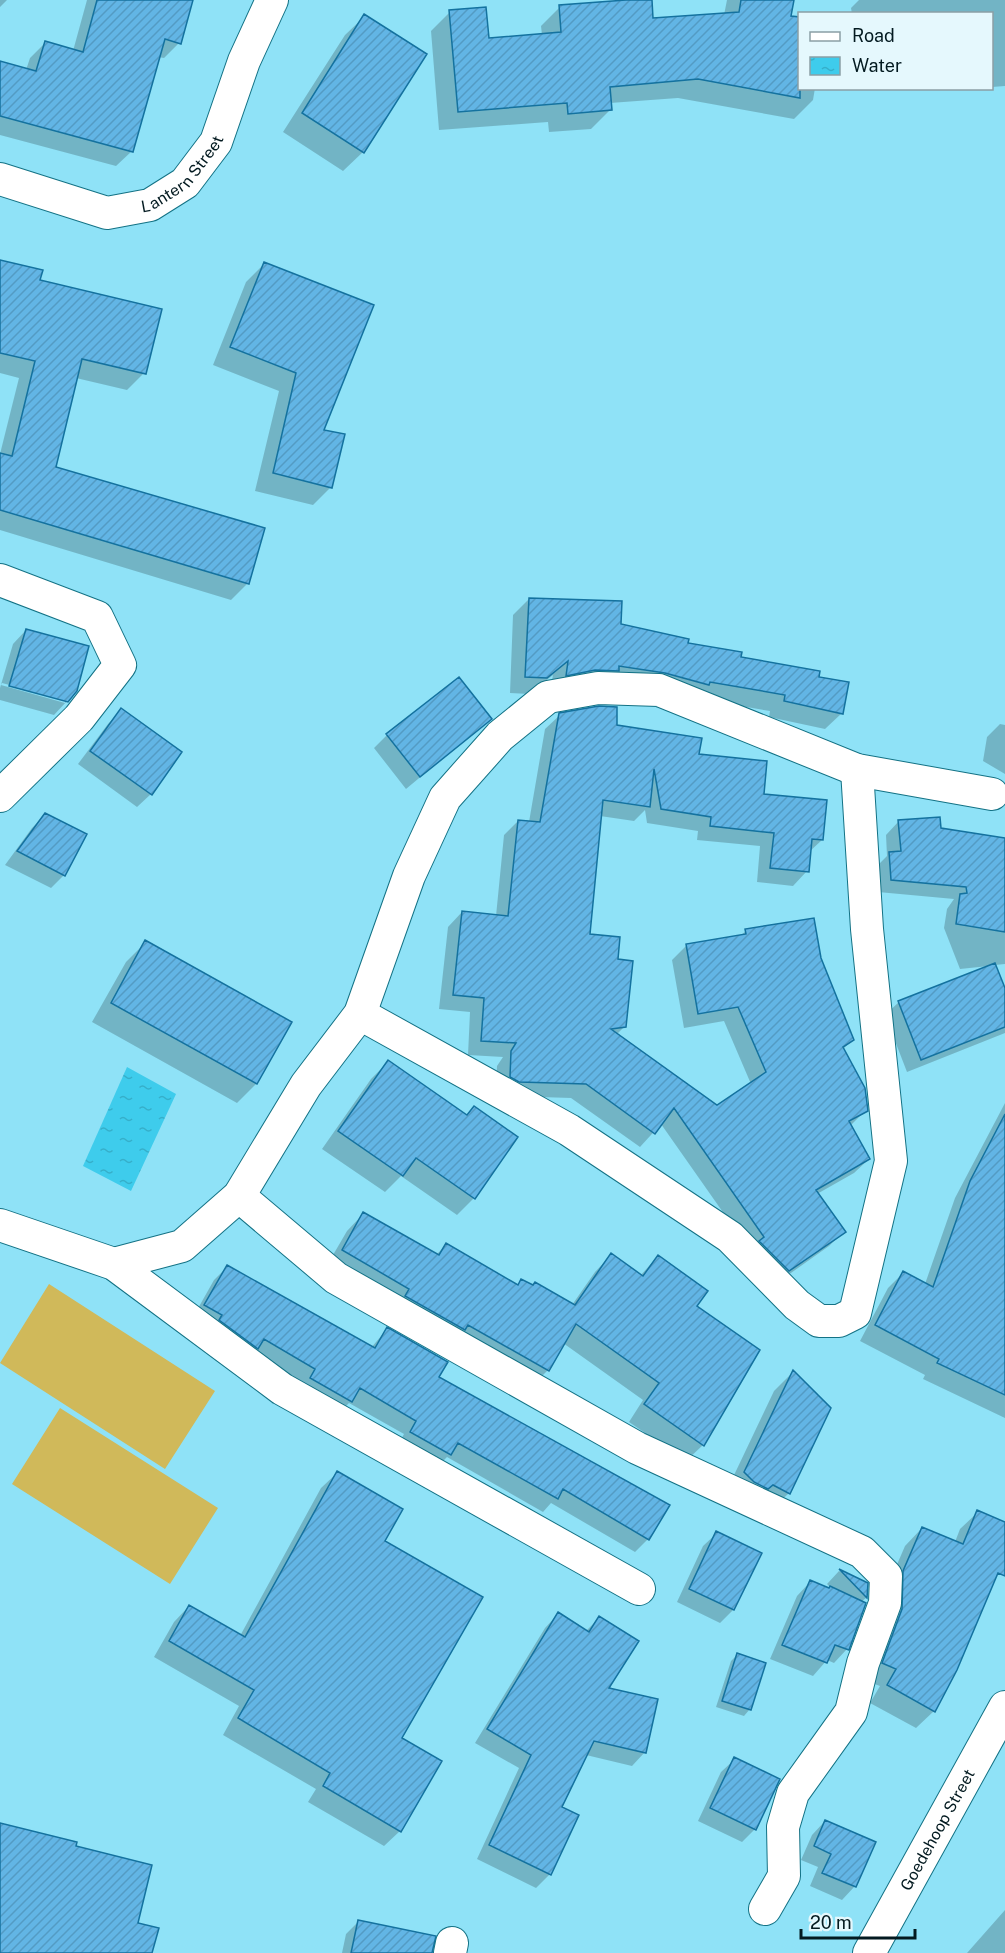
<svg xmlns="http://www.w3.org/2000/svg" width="1005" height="1953" viewBox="0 0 1005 1953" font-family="'Public Sans',sans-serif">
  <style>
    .grass { fill: #d0b95a }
    .water { fill: url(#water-ripples) }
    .shadow { fill: #0003; fill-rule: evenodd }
    .building { fill: url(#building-hatch); stroke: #14729f; stroke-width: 1.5 }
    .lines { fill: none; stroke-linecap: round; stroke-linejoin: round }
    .street-casing { stroke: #137285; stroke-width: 34 }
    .street { stroke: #fff; stroke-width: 32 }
    .labels { text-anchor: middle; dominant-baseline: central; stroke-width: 6; stroke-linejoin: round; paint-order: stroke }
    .street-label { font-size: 16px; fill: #031a20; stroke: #e5f8fd }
  </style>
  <defs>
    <pattern id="water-ripples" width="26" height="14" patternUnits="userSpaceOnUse" patternTransform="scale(1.5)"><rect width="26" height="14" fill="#3eccec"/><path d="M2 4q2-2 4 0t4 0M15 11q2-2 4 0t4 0" fill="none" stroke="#35afca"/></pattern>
    <pattern id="building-hatch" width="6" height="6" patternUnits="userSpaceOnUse" patternTransform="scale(1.5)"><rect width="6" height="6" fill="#62b5e5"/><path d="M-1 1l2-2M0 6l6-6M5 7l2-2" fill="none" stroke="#539bc4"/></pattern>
  </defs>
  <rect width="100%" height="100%" fill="#8fe2f7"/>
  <path class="grass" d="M49 1284 215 1391 165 1469 0 1363Z
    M60 1408 218 1508 170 1584 12 1484Z"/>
  <path class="water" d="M127 1067 176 1094 131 1191 83 1166Z"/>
  <path class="shadow" d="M0 0H7L0 7Z
    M87 0H191L179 43 164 58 158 57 132 151 116 166 0 135V63L26 70 30 58 45 43 73 51Z
    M650 0 652 20 724 15 727 0H792L789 17 800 88H815L813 100 794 119 678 98 610 103V110L591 129 549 132 548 122 439 130 431 31 450 12 487 39 542 35 541 26 560 7Z
    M859 0H1005V86L992 87V14H852L851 8Z
    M365 16 363 152 343 171 283 132 345 35Z
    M0 262 39 281 144 373 127 390 76 378 54 468 248 583 231 600 0 530V454L19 378 0 373Z
    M264 264 322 431 331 487 313 505 255 491 279 391 213 365 246 282Z
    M529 599 818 678 842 713 825 729 769 717 770 711 694 698 550 691 553 675 529 694 510 693 513 615Z
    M26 630 67 701 54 715 0 700V688L13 644ZM2 683 65 700V703L1 685Z
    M121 710 151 794 137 807 78 764 108 724Z
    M560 715 615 726 697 755 762 795 822 840 809 852 807 871 793 886 757 882 760 846 697 840 698 831 647 823 645 810 634 821 600 816 588 935 616 960 625 1026 616 1035 717 1107 751 1084 724 1021 684 1028 672 960 686 946 740 936 746 931 819 959 852 1040 842 1050 866 1110 850 1126 869 1159 854 1173 817 1194 844 1231 829 1246 774 1285 661 1124 640 1147 571 1098 505 1096 496 1091 497 1066 503 1057 468 1055 470 1012 439 1009 448 927 462 912 496 916 504 835 518 821 529 822 545 729Z
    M490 719 406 789 374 748 387 735Z
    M1000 724 1005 725V774L983 761 987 737Z
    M46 814 64 875 51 888 5 865 32 828Z
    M899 821 1005 839V964L995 965 1005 993V1033L907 1072 885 1015 899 1002 989 966 960 969 944 928 947 909 954 899 878 892 876 867 887 856 886 835Z
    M146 942 290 1023 256 1084 237 1103 92 1022 126 962Z
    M388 1062 466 1116 474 1108 516 1137 474 1198 457 1215 401 1176 385 1192 322 1149 371 1079Z
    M1005 1103V1418L923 1379 925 1375 860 1341 888 1288 903 1273 925 1284 955 1198Z
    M363 1214 436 1255 446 1245 517 1286 522 1280 572 1305 595 1272 611 1255 640 1276 658 1256 703 1445 686 1461 629 1422 643 1400 563 1343 548 1370 532 1386 326 1267 347 1231Z
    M227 1267 371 1348 387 1329 437 1378 648 1539 635 1552 551 1503 543 1512 447 1457 437 1467 398 1445 404 1434 349 1403 338 1414 298 1392 303 1383 192 1319 214 1280Z
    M793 1372 789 1493 769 1512 726 1492 774 1391Z
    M337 1473 383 1541 399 1738 400 1831 384 1846 308 1802 316 1789 223 1735 239 1706 154 1657 174 1622 189 1606 240 1636 321 1488Z
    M978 1512 1005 1523V1552L934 1711 916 1728 870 1703 880 1686 866 1681 886 1590 905 1546 922 1528 955 1542 960 1529Z
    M717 1533 733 1610 720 1623 677 1602 703 1546Z
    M839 1571 866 1584V1598L861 1602 847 1649 834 1663 827 1660 813 1676 770 1659 797 1596 810 1582 828 1589 830 1587 827 1584Z
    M558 1614 586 1631 600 1617 607 1689 645 1752 632 1766 586 1755 560 1808 550 1874 536 1888 477 1859 519 1768 475 1743 545 1628Z
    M738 1654 750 1709 744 1716 716 1707 731 1661Z
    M735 1759 755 1829 742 1842 698 1821 721 1772Z
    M825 1821 855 1886 842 1900 810 1886 818 1867 801 1860 812 1835Z
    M1005 1910V1953H967Z
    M359 1921 421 1953H342L346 1934Z"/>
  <path class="building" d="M97 0H193L181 44 165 39 133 152 0 116V61L36 71 45 41 83 52Z
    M626 0H652L653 18 739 12 741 0H794L791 16 800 17V98L698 79 610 87 612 110 568 114 567 103 458 112 449 10 486 7 489 38 561 32 559 5Z
    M364 14 427 54 364 153 302 113Z
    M0 260 43 270 40 280 162 309 146 374 82 359 56 467 265 528 249 584 0 510V453L12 456 35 361 0 353Z
    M264 262 374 305 324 430 345 434 332 488 273 473 296 373 230 347Z
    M529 598 622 601 621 624 689 639 688 643 742 652 741 657 820 671 819 677 849 682 843 714 784 701 785 695 710 682 709 685 665 673 619 666V671L595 670 566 676 568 661 547 678 525 677Z
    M26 629 89 646 77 691 68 702 9 686Z
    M459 677 492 719 420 777 386 734Z
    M599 706 617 707V725L702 738 699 754 767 761 764 794 827 800 823 840 812 839 809 872 770 868 774 833 710 826 711 817 661 809 654 769 650 807 603 800 590 934 620 937 618 959 633 961 626 1027 611 1029 717 1105 766 1072 738 1007 698 1014 686 944 746 934 745 929 814 918 821 958 854 1040 843 1047 865 1088 868 1111 849 1121 870 1159 816 1190 846 1232 789 1271 759 1241 764 1237 674 1108 655 1134 586 1084 519 1082 510 1077 511 1051 516 1043 481 1041 484 998 453 995 462 911 508 916 518 820 540 822 559 713Z
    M121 708 182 752 152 795 90 751Z
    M45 813 87 834 65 876 17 851Z
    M940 817 941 828 1005 838V932L956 924 960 894 967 893 966 887 891 880 889 852 901 851 898 820Z
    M145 940 292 1022 257 1084 111 1003Z
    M995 963 1005 988V1027L921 1060 898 1001Z
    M388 1060 467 1115 474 1106 518 1137 475 1199 416 1158 403 1176 338 1131Z
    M1005 1114V1395L937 1363 939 1359 875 1325 903 1271 933 1287 970 1181Z
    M363 1212 439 1255 446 1243 518 1285 521 1279 533 1285 535 1282 575 1305 611 1253 643 1276 658 1255 708 1291 697 1306 760 1350 704 1446 644 1404 659 1383 576 1324 549 1371 468 1325 465 1330 405 1296 409 1289 342 1250Z
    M227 1265 375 1348 387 1327 448 1362 439 1377 670 1505 649 1540 563 1489 558 1499 458 1443 451 1455 410 1432 416 1421 360 1388 352 1402 310 1378 315 1369 264 1339 258 1349 219 1320 222 1315 204 1305Z
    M793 1370 831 1408 790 1494 773 1485 768 1489 754 1482 744 1472Z
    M337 1471 403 1509 385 1541 483 1597 402 1738 442 1761 401 1832 323 1786 330 1773 238 1718 254 1690 169 1641 189 1605 245 1637Z
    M977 1510 1005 1522V1576L998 1573 957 1670 935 1712 887 1685 896 1669 882 1663 902 1609 903 1571 922 1527 963 1544Z
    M716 1531 762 1553 734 1610 689 1589Z
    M839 1569 868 1583 867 1598Z
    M810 1580 829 1588 830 1586 866 1603 849 1650 835 1645 827 1663 782 1645Z
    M558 1612 589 1632 599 1616 639 1641 609 1688 658 1699 646 1753 594 1741 562 1807 579 1815 551 1875 489 1845 531 1755 487 1729Z
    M737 1653 766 1663 751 1710 722 1701Z
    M734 1757 780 1779 756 1830 710 1808Z
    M825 1820 876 1842 856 1887 822 1873 831 1854 814 1846Z
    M0 1823 77 1842 76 1846 152 1865 138 1923 159 1928 152 1953H0Z
    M358 1920 436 1936 432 1953H351Z"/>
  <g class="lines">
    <defs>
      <g id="street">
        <path id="s1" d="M0 179 107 213 150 205 185 183 216 142 244 61 272 0"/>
        <path d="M0 580 97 617 120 665 79 718 0 796"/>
        <path d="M360 1014 569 1130 730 1237 797 1305 819 1321H839L855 1313 891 1161 867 929 857 770"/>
        <path d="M239 1196 336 1278 637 1448 862 1552 886 1576 885 1603 863 1663 851 1712 793 1793 783 1827 784 1876 765 1909"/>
        <path d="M0 1225 114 1264 282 1389 639 1589"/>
        <path d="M114 1264 182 1246 239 1196 306 1085 360 1014 409 876 445 798 500 736 548 697 598 688 659 690 857 770 992 794"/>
        <path d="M450 1953 452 1943"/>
        <path id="s2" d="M869 1953 1005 1707"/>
      </g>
    </defs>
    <use href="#street" class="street-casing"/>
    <use href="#street" class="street"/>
  </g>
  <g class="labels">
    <g class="street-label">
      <text stroke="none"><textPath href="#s1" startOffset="201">Lantern Street</textPath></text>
      <text stroke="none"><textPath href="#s2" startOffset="141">Goedehoop Street</textPath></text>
    </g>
  </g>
  <rect x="798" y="12" width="195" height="78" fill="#e5f8fd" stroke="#8b9fa5" stroke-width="1.5"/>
  <rect x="810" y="32" width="30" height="9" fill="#ffffff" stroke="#8b9fa5" stroke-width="1.5"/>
  <text x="852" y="42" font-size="18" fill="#031a20">Road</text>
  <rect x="810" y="57" width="30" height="18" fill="url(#water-ripples)" stroke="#8b9fa5" stroke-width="1.5"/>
  <text x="852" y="72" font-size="18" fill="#031a20">Water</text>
  <path d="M801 1929v9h114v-9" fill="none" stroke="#031a20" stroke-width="3"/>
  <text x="810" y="1929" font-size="18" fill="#031a20" stroke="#e5f8fd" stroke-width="4.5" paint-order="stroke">20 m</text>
</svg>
